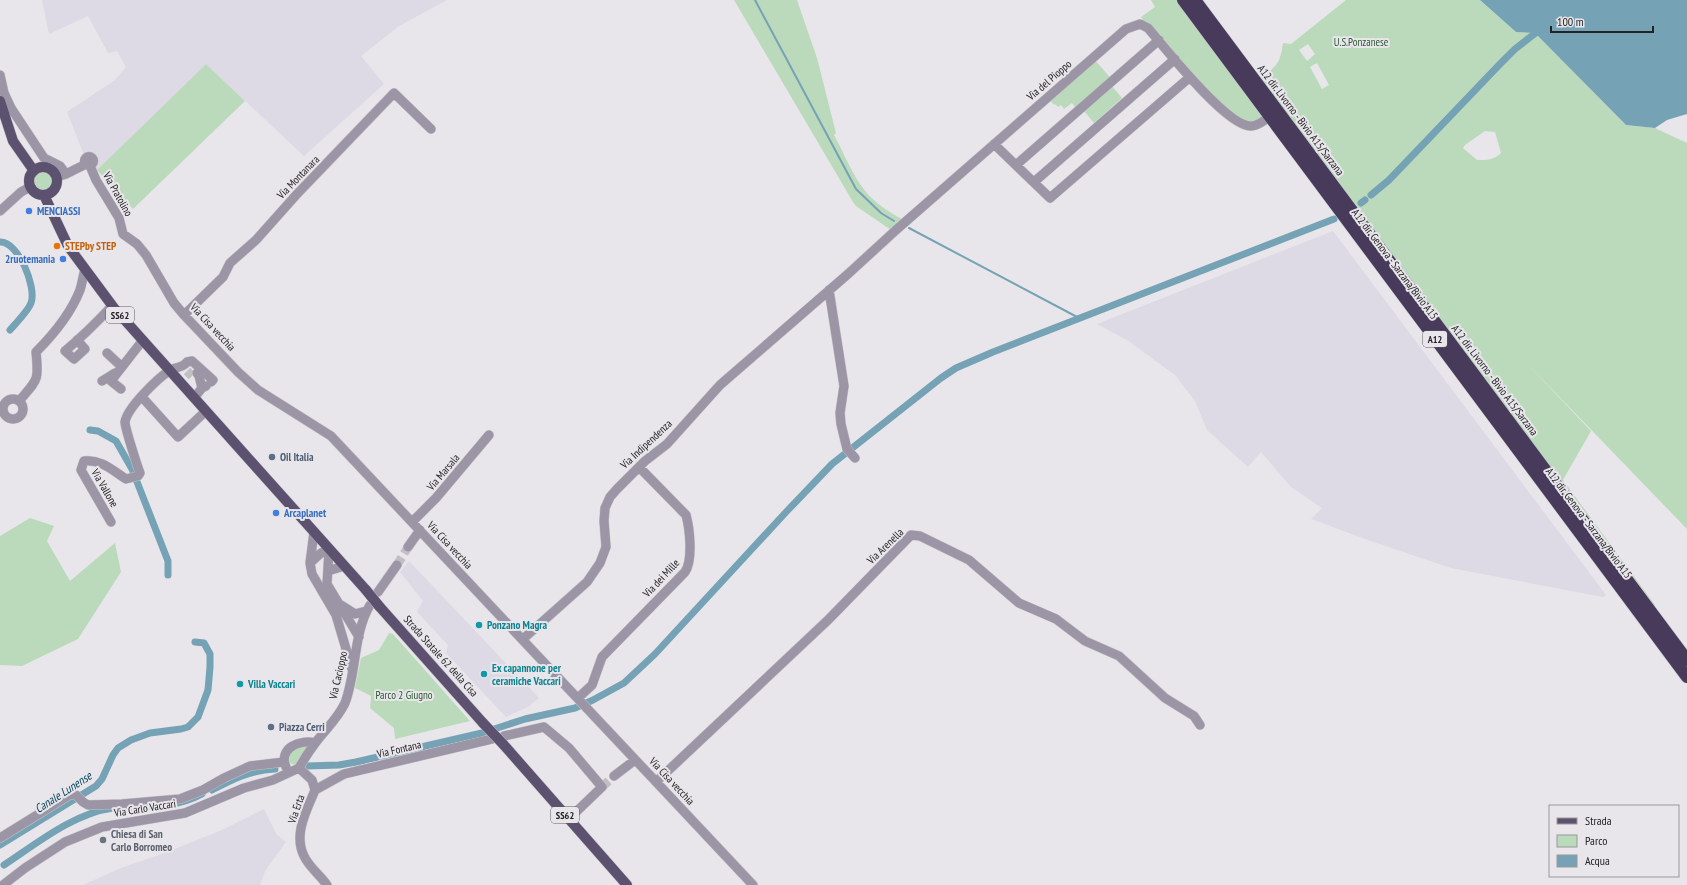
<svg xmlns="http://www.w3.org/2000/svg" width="1687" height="885" viewBox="0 0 1687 885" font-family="'PT Sans Narrow',sans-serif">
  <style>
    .built { fill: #ddd9e5 }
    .green { fill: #bbdabc; fill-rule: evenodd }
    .water { fill: #75a2b5 }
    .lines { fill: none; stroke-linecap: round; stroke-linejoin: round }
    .stream { stroke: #75a2b5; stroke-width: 2 }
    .canal { stroke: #75a2b5; stroke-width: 7 }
    .minor-tunnel { stroke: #c1bfc3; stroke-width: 9; stroke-dasharray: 9 4.5; stroke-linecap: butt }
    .minor-casing { stroke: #c5c3c7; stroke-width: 10 }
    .major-casing { stroke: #c5c3c7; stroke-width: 11 }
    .highway-casing { stroke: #c5c3c7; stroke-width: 13 }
    .minor { stroke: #9b95a5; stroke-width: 9 }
    .major { stroke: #5c516e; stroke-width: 10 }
    .highway { stroke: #473a5a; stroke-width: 12 }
    .major-bridge-casing { stroke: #c5c3c7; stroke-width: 11; stroke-linecap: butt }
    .major-bridge { stroke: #5c516e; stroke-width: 10 }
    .shop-dot { fill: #3f7fe0; stroke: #e8e6eb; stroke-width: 1.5 }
    .food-dot { fill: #e8710a; stroke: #e8e6eb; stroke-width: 1.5 }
    .service-dot { fill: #5c6f8a; stroke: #e8e6eb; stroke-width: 1.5 }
    .culture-dot { fill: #0f9aa8; stroke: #e8e6eb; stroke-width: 1.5 }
    .worship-dot { fill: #6b7280; stroke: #e8e6eb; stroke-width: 1.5 }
    .labels { text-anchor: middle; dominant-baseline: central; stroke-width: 4; stroke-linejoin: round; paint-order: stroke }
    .shield { fill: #e8e6eb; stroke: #5e5d60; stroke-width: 1 }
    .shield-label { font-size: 10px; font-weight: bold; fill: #232224 }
    .park-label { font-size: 11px; fill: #28572d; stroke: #e8e6eb }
    .street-label { font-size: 11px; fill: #232224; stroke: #e8e6eb }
    .shop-label { font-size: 11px; font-weight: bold; fill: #366cbe; stroke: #e8e6eb; text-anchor: start }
    .food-label { font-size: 11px; font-weight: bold; fill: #c56008; stroke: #e8e6eb; text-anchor: start }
    .service-label { font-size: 11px; font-weight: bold; fill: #4e5e75; stroke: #e8e6eb; text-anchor: start }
    .culture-label { font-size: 11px; font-weight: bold; fill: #0d838f; stroke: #e8e6eb; text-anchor: start }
    .worship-label { font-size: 11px; font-weight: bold; fill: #5b616d; stroke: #e8e6eb; text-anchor: start }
    .water-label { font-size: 12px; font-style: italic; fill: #05465b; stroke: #e8e6eb }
  </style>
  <rect width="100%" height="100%" fill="#e8e6eb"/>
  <path class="built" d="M42 0H447L399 26 361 56 384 84 304 156 206 64 97 170 84 155 67 112 115 80 126 67 117 51 108 53 88 16 49 34Z
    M1333 231 1606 595 1603 597 1451 568 1368 540 1311 519 1322 508 1291 487 1261 452 1248 467 1207 430 1195 401 1175 375 1127 340 1097 324Z
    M409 561 539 698 528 707 506 717 446 653 448 645 417 612 423 601 400 572Z
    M264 809 277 835 286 842 265 871 260 885H83L121 868 170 851 222 830Z"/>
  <path class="green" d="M734 0H797L817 58 836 133 834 135C844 153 852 175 866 192 875 203 893 215 906 221L894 232 856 206 853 202Z
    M1151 0H1179L1268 118 1259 124 1237 122 1148 29 1141 17 1155 7Z
    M1346 0H1480L1516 32 1535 33 1626 125 1655 128 1687 143V529L1519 355 1591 431 1563 480 1655 605 1650 608 1258 80C1275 67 1280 66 1283 43L1291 44ZM1308 44 1315 54 1307 61 1299 50ZM1317 63 1329 85 1322 89 1310 67ZM1485 131 1495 132 1501 153C1494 160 1487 160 1477 160L1463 148 1465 145Z
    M1095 60 1114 82 1111 85 1122 98 1094 123 1083 110 1079 112 1072 103 1064 109 1061 105 1058 107 1055 104 1054 105 1048 98Z
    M206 64 245 101 133 209 97 170Z
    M30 181a13 13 0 1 1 26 0a13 13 0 1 1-26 0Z
    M30 518 54 526 47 541 70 581 115 543 121 572 78 639 22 666 0 665V536Z
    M389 633 393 634 470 721 395 739 394 728 370 708 371 696 355 688 361 658 379 650Z
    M305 745 307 747 297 764C287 767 289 757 291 750Z"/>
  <path class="water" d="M1480 0H1687V114L1667 120 1655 128 1626 125 1535 33 1516 32Z"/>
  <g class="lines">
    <path class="stream" d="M755 0 856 189 881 213 894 221
      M909 228 1079 318"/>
    <path class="canal" d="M1371 195 1389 180 1500 64 1515 49 1542 28
      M1361 203 1365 200
      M0 242C18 241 37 287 31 303 28 311 16 323 10 330
      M90 430 98 431 116 441 132 469 168 561V575
      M307 766 339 765 356 762 482 733 525 719 575 708 593 700 624 683 655 654 787 511 832 464 941 378 956 368 993 352 1334 219
      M212 790C233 779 251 770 275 769
      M127 807C154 807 178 807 202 794
      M0 845 96 786 102 779 113 755 118 748 131 740 150 733 181 729 188 727 198 717 208 690 210 667V654L204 643 195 642
      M4 865C36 844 74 813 113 808"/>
    <path class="minor-tunnel" d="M1274 114 1286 105
      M187 371 192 376
      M397 565 408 547
      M602 787 614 776"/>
    <defs>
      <path id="minor" d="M0 75 4 93 11 108 44 158 60 166 66 174
        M994 144 1050 198 1190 77
        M84.5 161a4.5 4.5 0 1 1 9 0a4.5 4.5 0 1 1-9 0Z
        M1016 165 1159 40
        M90 166 96 180 119 218 123 234 137 244 146 255 174 303 184 315 238 372 258 390 331 436 753 885
        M57 177 66 174 86 164
        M1034 182 1175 59
        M0 211 21 192 30 187
        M829 290 844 386 840 413 841 424 847 449 855 458
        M184 315 223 277 230 263 256 240 297 194 394 93 431 129
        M77 340 85 349 74 359 65 351C82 337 97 322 112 306
        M107 353 122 367
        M187 362 192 361 213 380 211 382
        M197 373 199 376 202 388
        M102 381 115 373
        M121 389 111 381 143 340
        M142 397 178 437 206 411
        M194 398 202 388 206 386
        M3 409a10 10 0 1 1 20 0a10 10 0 1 1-20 0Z
        M19 401C38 379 39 381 36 352 53 335 71 313 80 290 82 284 83 276 85 269
        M111 522 81 470 84 461C101 459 112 470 126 479L138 476 140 473C137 465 125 428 125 422 127 408 157 379 169 371 175 366 182 369 187 362
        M412 522 436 498 489 435
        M314 532 310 563 312 574 336 615 352 669
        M408 547 420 530
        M310 563 321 553 329 550 327 584 359 637
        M328 571 344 566
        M378 592 397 565
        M341 605 355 614 366 611
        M523 639 587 582 600 563 606 547 604 521 605 508 610 497 617 489 645 461 667 444 720 385 848 274 896 230 1126 29 1140 24 1148 28C1165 48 1227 127 1251 126 1258 126 1263 121 1268 118
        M578 698 592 685 602 657 685 572C693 560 690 530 686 515L639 467
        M504 736 544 727 569 748 602 787 577 811
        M286 767C278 748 300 739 315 743
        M614 776 635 760
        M656 782 828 620 911 535 920 536 969 560 1019 603 1056 619 1085 641 1119 656 1165 698 1194 716 1200 725
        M315 790 344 774 492 739
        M0 838 71 794 76 795 83 802 88 805 122 804 180 799 203 790 224 778 250 766 284 762
        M3 885 25 868 65 842 102 827 185 813 244 788 273 780 299 768
        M327 885C320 875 309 867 304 856 293 834 307 810 315 790L312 780 299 768C304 759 310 750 316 742 326 729 338 718 345 703 357 671 353 634 370 605"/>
      <path id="major" d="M0 101 13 141 34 171
        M29 181a14 14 0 1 1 28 0a14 14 0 1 1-28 0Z
        M44 195 68 246 114 308 366 590
        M379 606 483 723
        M503 744 627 885"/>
      <path id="highway" d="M1183 0 1687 677
        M1195 0 1687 660"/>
    </defs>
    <use href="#minor" class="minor-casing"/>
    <use href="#major" class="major-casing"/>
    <use href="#highway" class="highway-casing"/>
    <use href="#minor" class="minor"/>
    <use href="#major" class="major"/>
    <use href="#highway" class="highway"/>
    <defs>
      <path id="major-bridge" d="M366 590 379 606
        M483 723 503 744"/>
    </defs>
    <use href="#major-bridge" class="major-bridge-casing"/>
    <use href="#major-bridge" class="major-bridge"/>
  </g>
  <g class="shop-dot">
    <circle cx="29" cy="211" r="4"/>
    <circle cx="63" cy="259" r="4"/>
    <circle cx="276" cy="513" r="4"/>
  </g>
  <circle class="food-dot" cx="57" cy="246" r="4"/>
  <g class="service-dot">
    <circle cx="272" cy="457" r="4"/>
    <circle cx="271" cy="727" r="4"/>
  </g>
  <g class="culture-dot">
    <circle cx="479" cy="625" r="4"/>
    <circle cx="484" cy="674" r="4"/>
    <circle cx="240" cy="684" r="4"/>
  </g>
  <circle class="worship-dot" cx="103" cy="840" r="4"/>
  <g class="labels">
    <g class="shield">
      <rect x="106" y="307" width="28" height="16" rx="3"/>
      <rect x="1423" y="331" width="24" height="16" rx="3"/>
      <rect x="551" y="807" width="28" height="16" rx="3"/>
    </g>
    <g class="shield-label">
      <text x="120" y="315">SS62</text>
      <text x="1435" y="339">A12</text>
      <text x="565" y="815">SS62</text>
    </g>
    <g class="park-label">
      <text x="1361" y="42">U.S.Ponzanese</text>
      <text x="404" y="695">Parco 2 Giugno</text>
    </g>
    <g class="street-label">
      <text transform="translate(1049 80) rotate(-41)">Via del Pioppo</text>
      <text transform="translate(1301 120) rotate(53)">A12 dir. Livorno - Bivio A15/Sarzana</text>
      <text transform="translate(298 177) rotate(-46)">Via Montanara</text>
      <text transform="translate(118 194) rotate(61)">Via Pratolino</text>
      <text transform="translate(1395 264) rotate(53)">A12 dir. Genova - Sarzana/Bivio A15</text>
      <text transform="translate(213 327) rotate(47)">Via Cisa vecchia</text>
      <text transform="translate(1495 380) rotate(53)">A12 dir. Livorno - Bivio A15/Sarzana</text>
      <text transform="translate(646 444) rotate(-43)">Via Indipendenza</text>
      <text transform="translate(443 472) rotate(-50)">Via Marsala</text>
      <text transform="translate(105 488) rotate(60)">Via Vallone</text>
      <text transform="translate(1589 523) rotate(53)">A12 dir. Genova - Sarzana/Bivio A15</text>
      <text transform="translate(450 545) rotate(47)">Via Cisa vecchia</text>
      <text transform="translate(885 546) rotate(-44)">Via Arenella</text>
      <text transform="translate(661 578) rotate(-47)">Via dei Mille</text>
      <text transform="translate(441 656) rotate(48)">Strada Statale 62 della Cisa</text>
      <text transform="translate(338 675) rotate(-77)">Via Cacioppo</text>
      <text transform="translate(399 749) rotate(-13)">Via Fontana</text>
      <text transform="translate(672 781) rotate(47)">Via Cisa vecchia</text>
      <text transform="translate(145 808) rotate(-9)">Via Carlo Vaccari</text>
      <text transform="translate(296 809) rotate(-71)">Via Erta</text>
    </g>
    <g class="shop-label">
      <text x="37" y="211">MENCIASSI</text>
      <text x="55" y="259" text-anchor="end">2ruotemania</text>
      <text x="284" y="513">Arcaplanet</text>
    </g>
    <g class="food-label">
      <text x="65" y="246">STEPby STEP</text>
    </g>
    <g class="service-label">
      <text x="280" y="457">Oil Italia</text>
      <text x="279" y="727">Piazza Cerri</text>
    </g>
    <g class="culture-label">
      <text x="487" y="625">Ponzano Magra</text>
      <text x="492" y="668">Ex capannone per<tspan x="492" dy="13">ceramiche Vaccari</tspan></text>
      <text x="248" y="684">Villa Vaccari</text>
    </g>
    <g class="worship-label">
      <text x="111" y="834">Chiesa di San<tspan x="111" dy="13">Carlo Borromeo</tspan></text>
    </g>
    <g class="water-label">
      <text transform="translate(63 792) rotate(-33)">Canale Lunense</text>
    </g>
  </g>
  <rect x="1549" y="805" width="130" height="72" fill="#e8e6eb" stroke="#99989b"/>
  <rect x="1557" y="818" width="20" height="6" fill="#5c516e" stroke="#99989b"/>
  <text x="1585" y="825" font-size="12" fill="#232224">Strada</text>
  <rect x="1557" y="835" width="20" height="12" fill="#bbdabc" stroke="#99989b"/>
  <text x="1585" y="845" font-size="12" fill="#232224">Parco</text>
  <rect x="1557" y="855" width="20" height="12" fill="#75a2b5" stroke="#99989b"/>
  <text x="1585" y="865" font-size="12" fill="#232224">Acqua</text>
  <path d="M1551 26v6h102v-6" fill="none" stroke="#232224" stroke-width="2"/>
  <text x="1557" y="26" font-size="12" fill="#232224" stroke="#e8e6eb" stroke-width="3" paint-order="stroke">100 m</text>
</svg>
